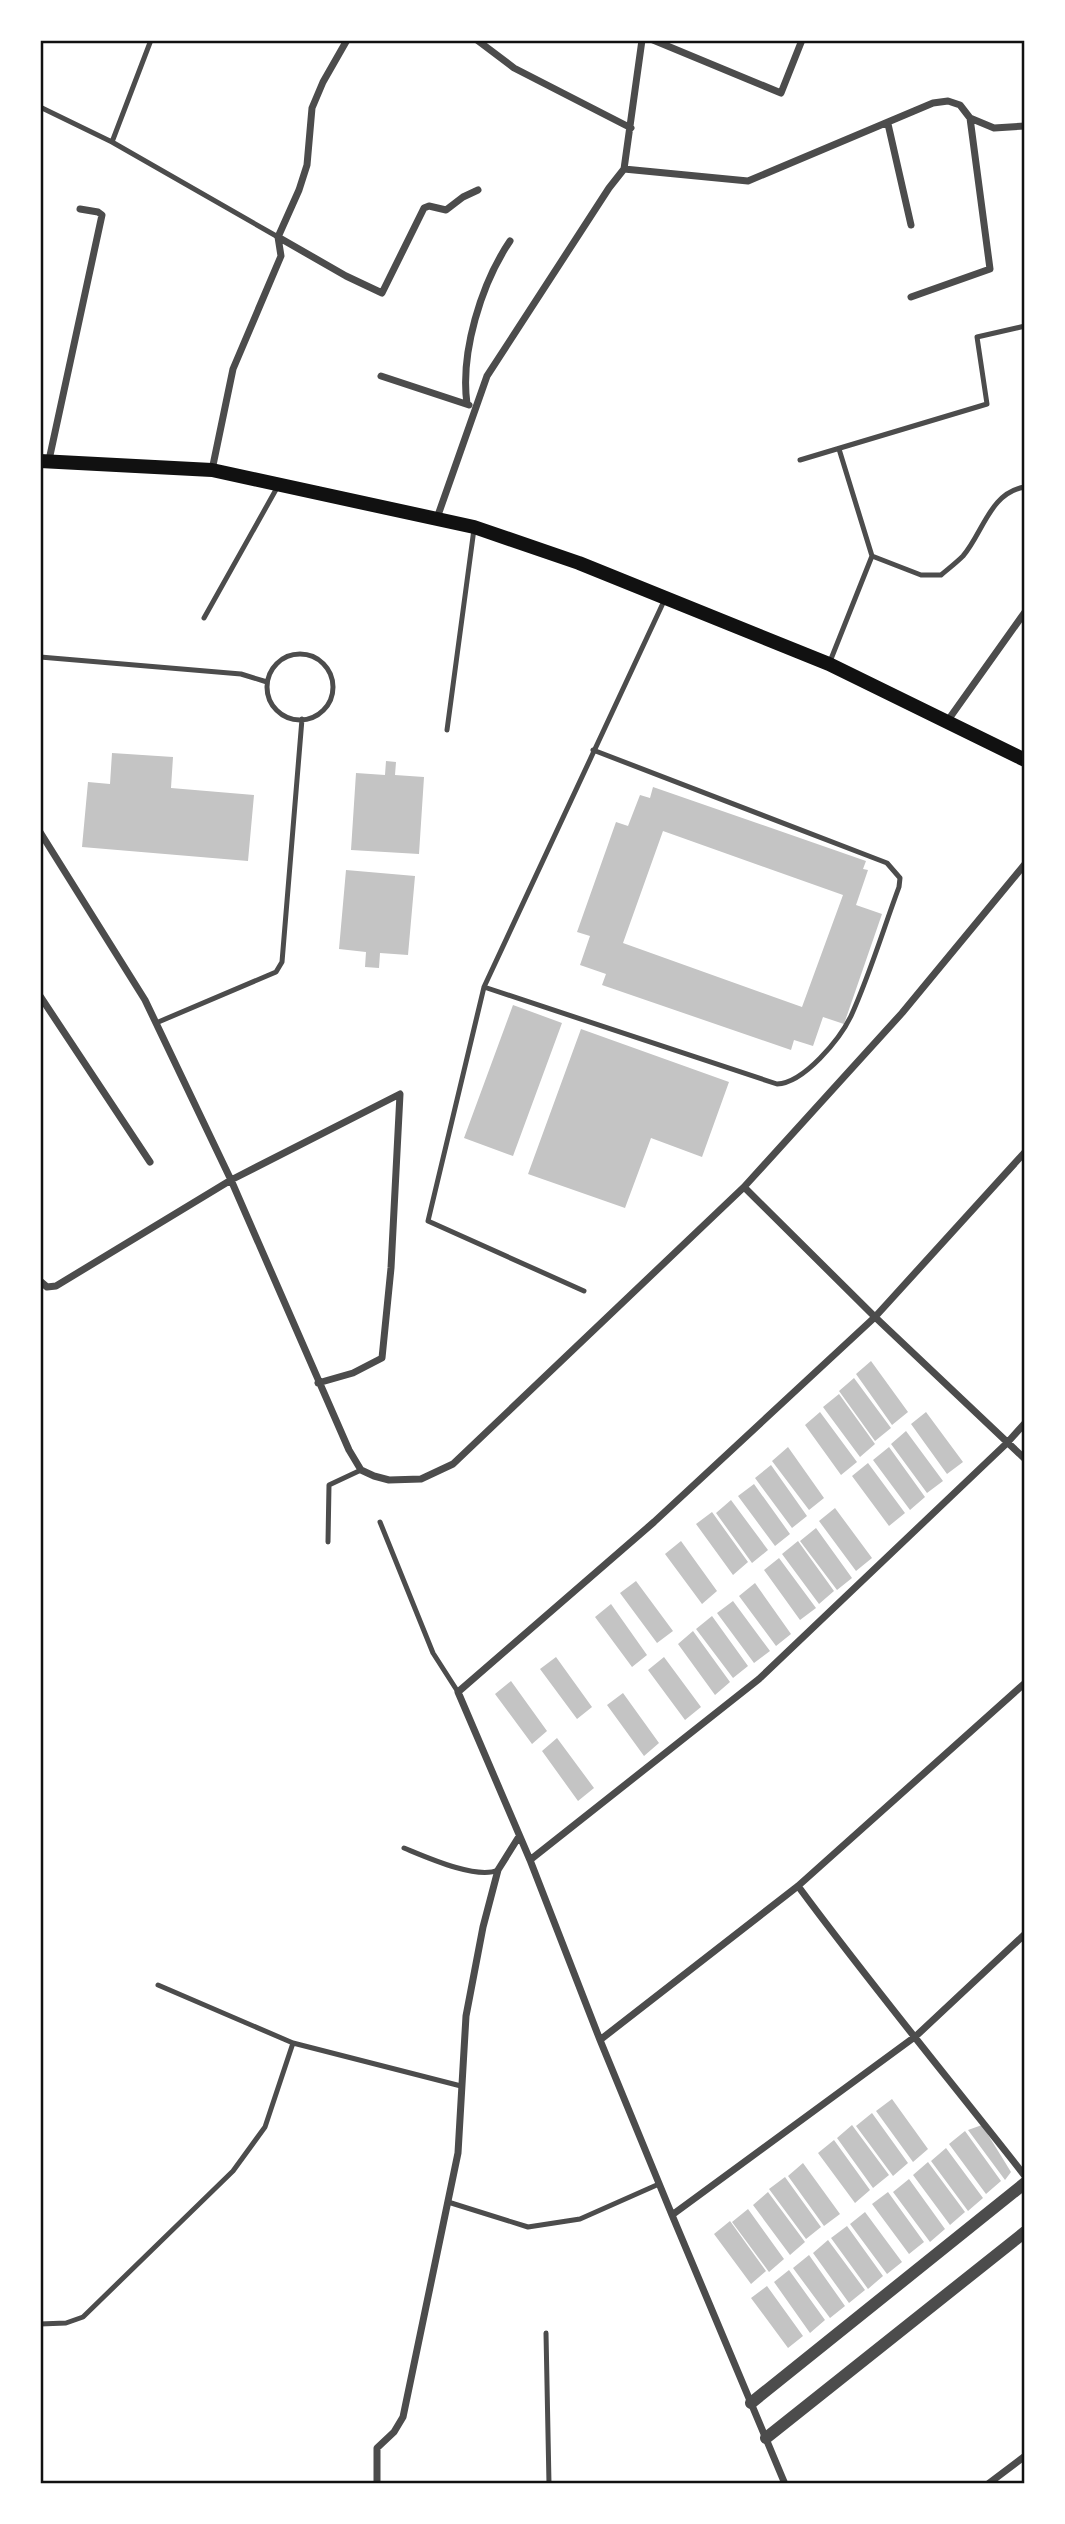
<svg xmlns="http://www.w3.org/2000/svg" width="1065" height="2524" viewBox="0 0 1065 2524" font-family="'IBM Plex Sans',sans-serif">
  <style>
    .building { fill: #c4c4c4; fill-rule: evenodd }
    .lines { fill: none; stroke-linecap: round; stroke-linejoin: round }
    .service { stroke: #4c4c4c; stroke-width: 5 }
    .minor { stroke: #4c4c4c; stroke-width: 7 }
    .tertiary { stroke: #4c4c4c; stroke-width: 12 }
    .secondary { stroke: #111; stroke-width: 14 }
    .neatline { fill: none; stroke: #111; stroke-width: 2.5 }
  </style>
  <rect width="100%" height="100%" fill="#fff"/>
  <path class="building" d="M112 753 173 757 171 788 254 795 248 861 82 847 88 782 110 784Z
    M386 761 396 762 395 775 424 777 419 854 351 850 356 773 385 775Z
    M653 787 866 861 863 869 868 870 856 905 882 914 844 1024 823 1017 813 1046 794 1040 791 1050 602 985 606 974 580 965 590 936 577 932 616 822 628 826 640 795 650 798ZM663 831 843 895 802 1007 623 943Z
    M346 870 415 876 408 955 380 953 379 968 365 967 366 952 339 949Z
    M513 1005 562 1023 513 1156 464 1138Z
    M581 1029 729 1082 702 1157 651 1138 625 1208 528 1174Z
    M871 1361 908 1412 892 1425 856 1374Z
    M854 1378 891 1428 875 1441 839 1391Z
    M839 1394 875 1444 860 1457 823 1407Z
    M820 1412 857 1462 841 1475 805 1425Z
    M926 1412 963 1462 947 1474 911 1424Z
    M906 1431 943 1481 927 1493 891 1444Z
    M788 1447 824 1498 809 1510 772 1461Z
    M889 1447 925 1497 910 1510 873 1460Z
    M868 1463 905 1513 889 1526 852 1476Z
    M771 1465 807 1516 792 1528 755 1478Z
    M754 1484 790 1534 775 1546 738 1496Z
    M731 1500 768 1550 752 1563 716 1513Z
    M835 1508 872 1558 856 1571 819 1521Z
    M712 1512 748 1562 733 1575 696 1524Z
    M816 1528 852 1578 837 1590 800 1541Z
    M681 1541 717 1591 702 1604 665 1554Z
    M798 1541 834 1591 819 1604 782 1554Z
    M779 1558 816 1608 800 1620 764 1570Z
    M636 1581 673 1631 657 1643 620 1593Z
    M755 1583 791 1634 776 1646 739 1596Z
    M733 1601 770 1651 754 1663 717 1613Z
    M611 1604 647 1655 632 1667 595 1617Z
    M712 1616 748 1666 733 1678 696 1629Z
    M693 1631 730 1682 715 1695 678 1644Z
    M556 1657 592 1707 577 1719 540 1669Z
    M664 1657 701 1707 685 1720 648 1670Z
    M511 1681 547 1731 532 1744 495 1694Z
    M623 1693 659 1743 644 1756 607 1705Z
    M557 1738 594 1788 578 1801 542 1751Z
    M892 2099 928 2149 913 2162 876 2111Z
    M872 2113 908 2163 893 2176 856 2126Z
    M852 2125 889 2175 873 2188 837 2138Z
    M982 2125 1011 2172 1005 2180 968 2130Z
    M965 2131 1001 2181 986 2194 949 2144Z
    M834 2140 870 2190 855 2203 818 2153Z
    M946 2148 983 2198 968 2211 931 2161Z
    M928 2162 965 2212 950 2225 913 2175Z
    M803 2163 840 2214 824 2226 788 2176Z
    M785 2177 821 2227 806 2239 769 2189Z
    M909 2179 945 2229 930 2242 893 2192Z
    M768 2192 805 2242 790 2255 753 2205Z
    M888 2192 924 2242 909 2254 872 2204Z
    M748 2209 784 2259 769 2272 732 2222Z
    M865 2212 902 2262 887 2274 850 2224Z
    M730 2221 766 2271 751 2284 714 2234Z
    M847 2226 883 2276 868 2289 831 2238Z
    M828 2240 865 2290 849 2303 813 2253Z
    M809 2255 845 2306 830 2318 793 2268Z
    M789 2270 825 2320 810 2333 774 2282Z
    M767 2286 803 2336 788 2348 751 2298Z"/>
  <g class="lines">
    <path class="service" d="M40 107 112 142 278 237
      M112 142 151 40
      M800 460 987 404 977 337 1025 326
      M872 556 921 575H941C948 569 956 563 963 556 983 533 990 492 1025 487
      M204 618 278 486
      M267 687a33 33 0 1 1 66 0a33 33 0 1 1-66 0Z
      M40 657 241 674 267 682
      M829 664 872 556 839 449
      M447 730 474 529
      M484 987 777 1084C804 1083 840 1039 851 1016 870 974 883 930 899 887L900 878 887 863 593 750
      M156 1023 276 972 282 962 302 719
      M584 1291 428 1221 484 987 664 601
      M380 1522 433 1653 458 1692
      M328 1542 329 1485 361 1470
      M404 1848C426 1857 477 1880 498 1870
      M158 1985 293 2043 461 2086
      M448 2202 528 2227 580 2219 659 2184
      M40 2324 66 2323 83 2317 233 2171 265 2127 293 2043
      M546 2333 549 2484"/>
    <path class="minor" d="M477 40 514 68 631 128
      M653 40 781 93 802 40
      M888 124 911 225
      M624 169 748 181 933 103 948 101 960 105 970 118 994 128 1025 126
      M278 237 346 276 382 293 424 208 429 206 446 210 463 197 478 190
      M278 237 299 190 307 165 312 108 323 82 347 40
      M911 297 990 269 970 118
      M381 376 469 405
      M467 404C460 353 481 284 510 241
      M49 460 102 215 98 212 80 209
      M212 470 233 369 281 256 278 237
      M437 518 487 376 609 188 624 169 642 40
      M946 723 1025 612
      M40 832 145 1000 231 1180 349 1450 361 1470 374 1476 389 1480 421 1479 453 1464 744 1187 902 1013 1025 864
      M40 996 150 1162
      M744 1187 875 1317 1025 1459
      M40 1281 47 1287 56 1286 231 1180 400 1094 391 1268 382 1358 353 1373 318 1383
      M530 1860 759 1679 1007 1443 1025 1423
      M798 1886C871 1985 949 2079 1025 2176
      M600 2040 798 1886 1025 1683
      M672 2215 916 2036 1025 1934
      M377 2484V2448L394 2432 403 2417 458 2153 466 2016 483 1927 498 1870 518 1838
      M785 2484 672 2215 600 2040 530 1860 458 1692 654 1522 875 1317 1025 1152
      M988 2484 1025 2456"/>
    <path class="tertiary" d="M751 2403 1025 2183
      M766 2438 1025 2232"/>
    <path class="secondary" d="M40 461 212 470 474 527 579 563 829 664 1025 760"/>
  </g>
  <rect width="1065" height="2524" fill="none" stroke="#ffffff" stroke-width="84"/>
  <rect x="42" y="42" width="981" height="2440" class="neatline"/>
</svg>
